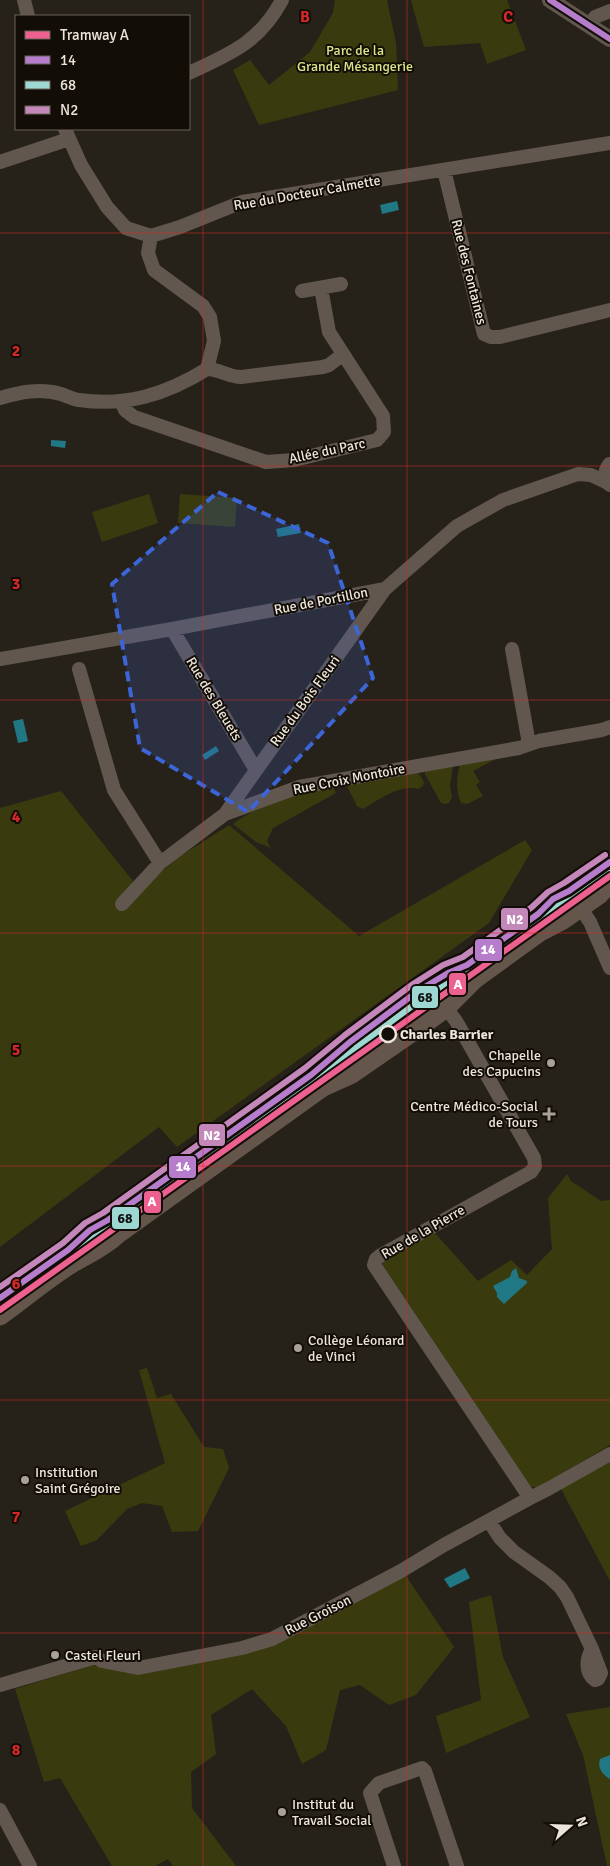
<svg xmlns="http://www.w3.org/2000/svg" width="610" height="1866" viewBox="0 0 610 1866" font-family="Signika,sans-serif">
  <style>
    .green { fill: #393b0f }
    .water { fill: #217885 }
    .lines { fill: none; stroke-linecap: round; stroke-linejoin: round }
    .minor { stroke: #62574e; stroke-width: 14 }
    .tertiary { stroke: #62574e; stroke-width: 16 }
    .secondary { stroke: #64564b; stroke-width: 19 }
    .bus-1-casing { stroke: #120d06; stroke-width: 10 }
    .bus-2-casing { stroke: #120d06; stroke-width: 10 }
    .bus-3-casing { stroke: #120d06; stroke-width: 10 }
    .bus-1 { stroke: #b77dcd; stroke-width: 6 }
    .bus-2 { stroke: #9ed8d2; stroke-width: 6 }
    .bus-3 { stroke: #c387ba; stroke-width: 6 }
    .tram-1-casing { stroke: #120d06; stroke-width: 10 }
    .tram-1 { stroke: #ec618f; stroke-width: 6 }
    .marked { fill: #3c65d8; fill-opacity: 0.2; stroke: #3c65d8; stroke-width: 4; stroke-dasharray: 10 6; stroke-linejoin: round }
    .grid { fill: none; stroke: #d62828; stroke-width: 1; stroke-opacity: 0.55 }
    .stop-dot { fill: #120d06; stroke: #ece5db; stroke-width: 2.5 }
    .poi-dot { fill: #a7a197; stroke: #120d06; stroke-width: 2 }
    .labels { text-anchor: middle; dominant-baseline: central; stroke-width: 4; stroke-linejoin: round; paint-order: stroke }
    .park-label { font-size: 14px; fill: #dbe588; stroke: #120d06 }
    .street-label { font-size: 14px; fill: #ece5db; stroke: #120d06 }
    .stop-label { font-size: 14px; font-weight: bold; fill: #ece5db; stroke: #120d06; text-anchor: start }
    .poi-label { font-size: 14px; fill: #ece5db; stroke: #120d06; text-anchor: start }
    .grid-label { font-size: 16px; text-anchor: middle; font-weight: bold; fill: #d62828; stroke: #120d06; stroke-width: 4; stroke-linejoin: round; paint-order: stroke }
    .line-badge { stroke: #120d06; stroke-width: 2 }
    .badge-label { font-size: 14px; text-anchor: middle; font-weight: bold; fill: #fff }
    .pale-badge-label { font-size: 14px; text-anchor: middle; font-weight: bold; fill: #111 }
  </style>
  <rect width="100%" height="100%" fill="#272219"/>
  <path class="green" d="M335 0H387L396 43 398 90 259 125 233 70 250 60 269 85 310 52 333 13Z
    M411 0H507L526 50 487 64 480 43 424 47Z
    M149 494 158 523 102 542 92 512Z
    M180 494 237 498 235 527 178 523Z
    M496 758V759L473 771 480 782 476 785 483 796 467 804 461 803C455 788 457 778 460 763Z
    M453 765 450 786 452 798 449 803 445 804 441 803 425 774V771Z
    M418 772 424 782 423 786 418 789C399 784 379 800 363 809L357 806 347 786 348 784Z
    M333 787 336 793 273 828 267 841 271 848 256 842 233 824C261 803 299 793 333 787Z
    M61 791 140 890 179 857 229 825 359 936 525 840 532 850 489 923 177 1147 159 1127 0 1247V808Z
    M567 1174 571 1181 601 1201 610 1200V1445L539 1487H527L381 1267 383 1261 434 1232 478 1281 511 1260 527 1275 552 1249 548 1198Z
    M147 1368 157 1398 171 1394 204 1447 223 1449 229 1468 198 1531 172 1532 162 1506 142 1503 127 1509 97 1540 81 1546 65 1511 165 1463 139 1370Z
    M610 1461V1581L561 1489Z
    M404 1573 454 1647 416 1695 389 1705 360 1685 340 1690 326 1750 302 1764 286 1726 252 1689 211 1715 216 1754 191 1772 192 1808 236 1866H173L168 1859 155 1866H112L60 1778 44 1782 15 1689 93 1665 137 1673 269 1645Z
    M491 1595 503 1657 530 1717 446 1753 436 1716 481 1700 469 1602Z
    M610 1707V1866H607L583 1755 566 1714Z"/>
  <path class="water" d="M397 201 399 210 382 214 380 205Z
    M51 440 66 441 65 448 51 446Z
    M299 524 301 533 278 537 276 529Z
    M23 719 28 741 18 743 13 721Z
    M216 746 219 751 205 760 202 755Z
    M516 1268 519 1278 527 1281V1283L504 1304 497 1297V1293L493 1286 510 1277 512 1271Z
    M465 1568 470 1578 450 1588 444 1579Z
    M610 1755V1779C603 1775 597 1768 600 1759Z"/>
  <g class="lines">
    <path class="minor" d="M24 0 28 16
      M591 26 595 17 610 11
      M189 73C230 54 260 42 282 0
      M65 129 81 165 107 207 126 228 151 236 180 227 242 202 610 143
      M0 162 60 142 68 138
      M444 170 484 334 491 337H500L610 310
      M302 291 341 284
      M207 369C220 369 228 377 241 377L323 367 329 365 342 355
      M0 398C20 392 40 388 61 394 67 396 72 399 79 400 126 407 167 394 207 369L214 341 210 317 203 306 154 270 148 253 151 236
      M121 401 125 410 134 417 266 462 294 460 377 440 384 432 383 416 329 332 321 288
      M172 629 256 770
      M512 649 529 744
      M0 659 172 629 385 589 457 526 503 500 578 474 591 475 610 484
      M79 669 114 790 160 863
      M225 814 385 589
      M569 891 590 922 610 968
      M122 904 160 863 225 814 299 787 519 748 539 741 602 730 610 727
      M431 984 446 1008 456 1021 534 1158 535 1166 531 1172 381 1255 376 1259 374 1265 530 1498
      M489 1521 500 1538 514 1552 549 1577 560 1587 567 1597 592 1649C586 1659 585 1673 595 1680L598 1679 601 1673 592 1649
      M0 1685 96 1657 102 1661 138 1668 242 1648 272 1639 401 1571 444 1545 530 1498 548 1489 610 1454
      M0 1810 30 1866
      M394 1866 370 1793 379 1783 422 1768 425 1771 457 1866"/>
    <path class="tertiary" d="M550 0 610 39
      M610 465C605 472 605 478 610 484"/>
    <path class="secondary" d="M0 1298 68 1250 90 1230 108 1220 311 1075C336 1051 364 1031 392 1011 413 995 442 972 467 965L538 914 553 899 569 891 610 862
      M0 1316C24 1299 47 1279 73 1263 90 1253 103 1248 118 1234L323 1087 352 1074 420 1027 446 1008 475 979 540 932 563 920 599 895 610 883"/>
    <defs>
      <path id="bus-1" d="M550 0 610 39
        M0 1298 68 1250 90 1230 108 1220 311 1075 350 1042 418 991 448 973 467 965 538 914 553 899 569 891 610 862"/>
      <path id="bus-2" d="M5 1305 73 1257 95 1237 113 1227 316 1082 356 1048 423 998 452 981 472 972 543 921 558 906 573 899 610 873"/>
      <path id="bus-3" d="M0 1287 63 1243 85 1223 103 1213 305 1068 345 1035 413 984 443 965 463 957 532 907 548 892 564 883 605 855"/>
    </defs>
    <use href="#bus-1" class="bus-1-casing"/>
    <use href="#bus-2" class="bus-2-casing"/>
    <use href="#bus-3" class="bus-3-casing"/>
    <use href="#bus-1" class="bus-1"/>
    <use href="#bus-2" class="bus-2"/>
    <use href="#bus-3" class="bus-3"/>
    <defs>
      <path id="tram-1" d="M0 1310 610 876"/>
    </defs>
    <use href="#tram-1" class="tram-1-casing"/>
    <use href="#tram-1" class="tram-1"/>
  </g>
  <path class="marked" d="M218 492 328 543 373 678 248 812 140 748 112 584Z"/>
  <path class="grid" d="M203 0V1866M407 0V1866M0 233H610M0 466H610M0 700H610M0 933H610M0 1166H610M0 1400H610M0 1633H610"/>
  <circle class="stop-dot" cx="388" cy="1034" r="8"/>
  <g class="poi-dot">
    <circle cx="551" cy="1063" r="5"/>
    <path d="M546.5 1106.5h5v5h5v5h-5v5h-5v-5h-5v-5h5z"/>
    <circle cx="298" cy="1348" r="5"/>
    <circle cx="25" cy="1480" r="5"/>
    <circle cx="55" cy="1655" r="5"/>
    <circle cx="282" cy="1812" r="5"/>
  </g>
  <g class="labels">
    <g class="park-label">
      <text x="355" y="50">Parc de la<tspan x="355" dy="16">Grande Mésangerie</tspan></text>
    </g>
    <g class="street-label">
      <text transform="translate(307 193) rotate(-10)">Rue du Docteur Calmette</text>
      <text transform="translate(469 272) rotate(76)">Rue des Fontaines</text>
      <text transform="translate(327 451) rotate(-12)">Allée du Parc</text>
      <text transform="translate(321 601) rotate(-11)">Rue de Portillon</text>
      <text transform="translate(214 699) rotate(59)">Rue des Bleuets</text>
      <text transform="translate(305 701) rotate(-54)">Rue du Bois Fleuri</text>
      <text transform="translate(349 779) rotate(-11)">Rue Croix Montoire</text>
      <text transform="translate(423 1232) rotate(-30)">Rue de la Pierre</text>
      <text transform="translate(318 1615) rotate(-27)">Rue Groison</text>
    </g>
    <g class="stop-label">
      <text x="400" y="1034">Charles Barrier</text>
    </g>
    <g class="poi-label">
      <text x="541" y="1055" text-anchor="end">Chapelle<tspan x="541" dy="16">des Capucins</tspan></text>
      <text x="538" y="1106" text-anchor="end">Centre Médico-Social<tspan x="538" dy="16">de Tours</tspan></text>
      <text x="308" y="1340">Collège Léonard<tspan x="308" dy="16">de Vinci</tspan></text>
      <text x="35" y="1472">Institution<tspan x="35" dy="16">Saint Grégoire</tspan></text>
      <text x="65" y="1655">Castel Fleuri</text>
      <text x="292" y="1804">Institut du<tspan x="292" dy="16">Travail Social</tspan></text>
    </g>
  </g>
  <g class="grid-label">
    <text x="305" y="22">B</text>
    <text x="508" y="22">C</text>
    <text x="16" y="356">2</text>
    <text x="16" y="589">3</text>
    <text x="16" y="822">4</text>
    <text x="16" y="1055">5</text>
    <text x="16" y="1289">6</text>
    <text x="16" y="1522">7</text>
    <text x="16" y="1755">8</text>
  </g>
  <g class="line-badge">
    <rect x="500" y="907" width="29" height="24" rx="5" fill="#c387ba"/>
    <rect x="474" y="938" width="29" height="24" rx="5" fill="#b77dcd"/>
    <rect x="448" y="972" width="19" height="24" rx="5" fill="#ec618f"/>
    <rect x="411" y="985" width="28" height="24" rx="5" fill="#9ed8d2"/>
    <rect x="198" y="1123" width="28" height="24" rx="5" fill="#c387ba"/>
    <rect x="168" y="1155" width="29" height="24" rx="5" fill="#b77dcd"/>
    <rect x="143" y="1190" width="19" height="24" rx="5" fill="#ec618f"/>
    <rect x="111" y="1206" width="29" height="24" rx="5" fill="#9ed8d2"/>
  </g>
  <g class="badge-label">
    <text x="515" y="924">N2</text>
    <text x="488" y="954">14</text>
    <text x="458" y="989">A</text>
    <text x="212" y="1140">N2</text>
    <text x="183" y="1171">14</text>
    <text x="152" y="1206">A</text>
  </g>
  <g class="pale-badge-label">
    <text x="425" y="1002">68</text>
    <text x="125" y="1223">68</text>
  </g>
  <rect x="15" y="15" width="175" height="115" fill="#120d06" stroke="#69635b"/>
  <rect x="25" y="31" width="25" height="8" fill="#ec618f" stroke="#69635b"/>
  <text x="60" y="40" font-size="15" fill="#ece5db">Tramway A</text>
  <rect x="25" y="56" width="25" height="8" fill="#b77dcd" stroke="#69635b"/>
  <text x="60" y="65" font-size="15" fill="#ece5db">14</text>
  <rect x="25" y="81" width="25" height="8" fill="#9ed8d2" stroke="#69635b"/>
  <text x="60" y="90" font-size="15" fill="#ece5db">68</text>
  <rect x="25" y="106" width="25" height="8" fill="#c387ba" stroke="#69635b"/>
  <text x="60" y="115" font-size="15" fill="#ece5db">N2</text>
  <g transform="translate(570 1826) rotate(70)" stroke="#120d06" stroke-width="4" paint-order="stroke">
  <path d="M0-4L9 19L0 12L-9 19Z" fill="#ece5db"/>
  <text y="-8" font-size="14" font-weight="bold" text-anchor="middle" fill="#ece5db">N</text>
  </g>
</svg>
